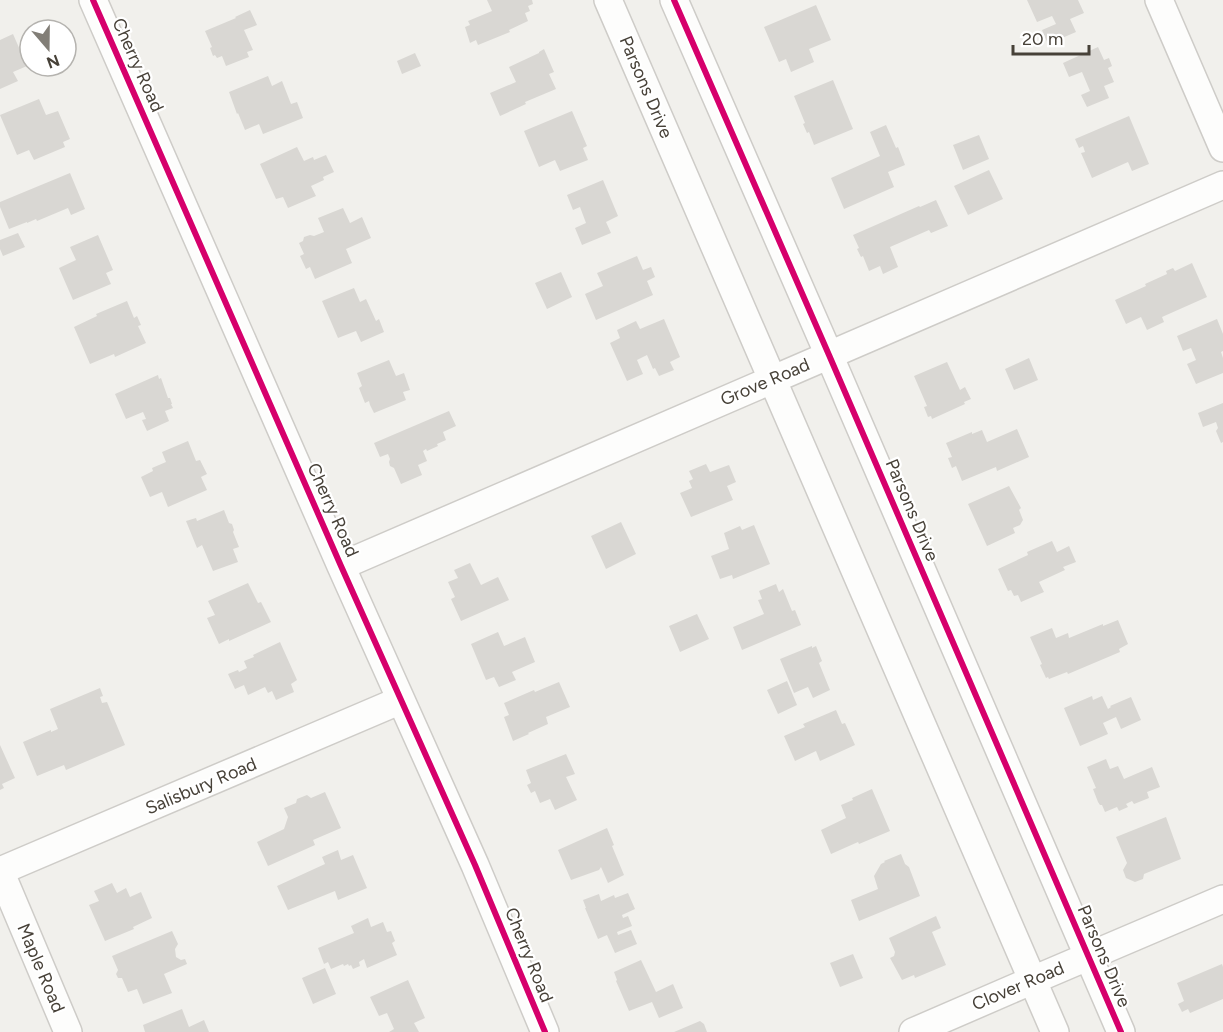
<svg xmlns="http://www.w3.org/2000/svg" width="1223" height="1032" viewBox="0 0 1223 1032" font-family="Figtree,sans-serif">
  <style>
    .building { fill: #d9d7d3 }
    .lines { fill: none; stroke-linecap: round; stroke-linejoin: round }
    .minor-casing { stroke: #ceccc8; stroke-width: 30 }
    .minor { stroke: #fdfdfc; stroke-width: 27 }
    .cycleway-casing { stroke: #fff; stroke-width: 10 }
    .cycleway { stroke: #d6006c; stroke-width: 6 }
    .labels { text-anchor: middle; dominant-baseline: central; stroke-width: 4.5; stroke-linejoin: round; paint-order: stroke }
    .street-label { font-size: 18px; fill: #474138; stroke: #fff }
  </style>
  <rect width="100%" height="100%" fill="#f1f0ec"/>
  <path class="building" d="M487 0H532L533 4 528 6 530 11 525 13 528 21 509 30 510 32 478 45 476 40 470 43 465 27 470 25 468 21 492 11Z
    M1027 0H1078L1084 13 1070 19 1076 32 1048 44 1042 30 1056 24 1052 16 1037 22Z
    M816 5 831 40 809 49 814 62 791 72 786 59 779 62 764 27Z
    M250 10 257 25 244 30 253 50 247 52 249 57 226 66 222 56 217 58 215 55 213 56 210 48 212 47 205 31 236 18 235 17Z
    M13 34 27 66 13 72 18 81 0 89V40Z
    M1098 47 1104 60 1109 58 1112 66 1108 68 1114 82 1104 86 1109 98 1087 107 1081 95 1090 91 1082 72 1069 77 1063 63Z
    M544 49 554 72 549 74 556 89 525 102 526 104 500 116 490 93 516 82 509 67 539 53V52Z
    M415 53 421 66 402 74 397 61Z
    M268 76 272 86 282 81 291 104 297 102 303 118 263 134 259 124 245 130 238 113 237 114 229 92Z
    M833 80 853 129 814 145 809 132 807 133 803 124 805 123 794 96Z
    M39 99 46 115 58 111 70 139 63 142 65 147 34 160 29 150 17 155 0 115Z
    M572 111 587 146 583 148 588 160 560 171 555 160 539 167 524 131Z
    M1129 116 1149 164 1132 171 1128 162 1092 178 1081 153 1085 152 1083 146 1079 148 1075 139Z
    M886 125 896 148 898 147 905 165 888 172 894 187 844 209 831 178 880 156 870 132Z
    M979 135 989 159 963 170 953 145Z
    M297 147 304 161 313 157 314 160 326 155 334 172 323 177 324 180 311 186 316 196 288 208 283 197 276 199 260 164Z
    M989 170 1003 199 968 215 954 186Z
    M70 173 85 209 71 215 68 208 37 221 36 219 27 223V222L9 229 0 207V202Z
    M603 180 618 216 606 222 611 233 582 245 575 228 586 223 580 207 573 210 567 195Z
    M936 200 948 226 931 233 929 230 890 247 898 267 883 274 880 266 869 271 863 256 861 257 857 249 859 248 853 235 919 206 920 207Z
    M343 208 350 223 362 217 371 238 346 249 352 263 315 279 310 267 306 269 300 256 304 254 299 243 303 241 304 237 310 235 314 236 324 232 318 218Z
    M18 233 25 247 3 256 0 249V240Z
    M98 235 113 270 106 273 111 284 73 300 59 268 76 260 70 247Z
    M637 256 643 270 651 267 655 277 647 281 653 295 596 320 585 294 603 286 597 273Z
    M1192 263 1207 297 1162 317 1164 322 1147 330 1141 317 1126 324 1115 300 1146 286 1145 284 1167 274 1166 271 1173 268 1175 271Z
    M561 272 572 297 547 309 535 283Z
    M354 288 360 302 366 299 376 321 379 319 384 332 361 342 356 331 338 338 322 301Z
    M127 301 134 318 137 316 141 325 138 326 146 343 115 357 114 354 90 364 74 327 97 316 96 314Z
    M664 319 680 357 670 362 674 370 659 376 655 368 653 369 647 355 637 360 643 374 627 381 610 343 620 338 617 330 636 321 640 329Z
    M1217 319 1223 334V351L1221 352 1223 358V373L1196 384 1187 364 1196 360 1191 348 1183 351 1177 336Z
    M1029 358 1038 380 1014 390 1005 369Z
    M389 360 396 376 404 373 410 390 403 392 406 400 374 413 370 405 369 401 365 403 359 388 362 386 357 373Z
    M947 362 960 390 965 387 971 399 964 402 965 404 932 419 931 416 928 417 924 407 927 406 914 376Z
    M158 375 159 379 161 378 168 398H170L172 404H171L173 408 165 411 169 421 147 431 142 420 146 419 143 412 126 419 115 394Z
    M1223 403V442L1221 443 1216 431 1218 428 1216 422 1203 427 1198 413Z
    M449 411 456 426 443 432 446 440 437 444 438 446 427 451 426 449 423 451 427 461 418 465 422 475 401 484 394 468 390 466 389 462 390 459 388 454 380 457 374 443Z
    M1017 429 1029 457 997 471 996 467 962 481 956 466 952 468 948 458 952 457 946 443 972 432V434L982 430 987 442Z
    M188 441 196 461 200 460 207 474 201 477 207 490 168 507 162 492 150 497 141 477 153 471 152 468 166 462 162 452Z
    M706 464 710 472 729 465 736 482 727 486 733 500 691 517 680 493 692 488 689 481 693 479 689 471Z
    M1009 486 1021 508 1019 510 1023 520 1020 525 1013 528 1015 533 987 546 968 504Z
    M224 510 229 523 232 524 234 530 233 532 239 547 233 549 238 562 213 571 202 545 197 548 186 521 196 518 197 521Z
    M621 522 636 554 606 569 591 536Z
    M754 525 770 564 733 579 732 575 720 579 711 556 729 549 724 533 740 526 742 530Z
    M1052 541 1057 552 1069 546 1076 562 1063 567 1065 570 1039 582 1044 592 1021 602 1018 595 1014 596 1011 590 1008 591 998 569 1028 555 1027 552Z
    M470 563 481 585 498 577 509 600 461 621 451 599 455 597 448 582 458 578 454 570Z
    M248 583 258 603 261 602 271 622 229 641V639L219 644 207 618 215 615 208 601Z
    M776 584 779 592 783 589 792 611 795 610 801 625 742 650 733 627 764 614 758 600 762 599 759 591Z
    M697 614 709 639 680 652 669 626Z
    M1118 620 1128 644 1119 649 1120 652 1068 674 1067 672 1049 679 1048 677 1046 678 1040 665 1042 664 1030 637 1052 628 1056 638 1068 633 1069 638 1103 624V626Z
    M498 632 504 646 525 637 535 662 512 672 516 680 499 687 494 677 486 680 471 644Z
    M280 642 297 680 291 684 294 692 276 700 272 691 268 693 265 687 248 695 244 685 235 689 228 674 238 670 239 672 247 668 244 661 254 657 253 655Z
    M812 646V648L816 646 822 661 819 663 830 690 813 698 808 687 794 693 780 659Z
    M787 681 797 705 778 714 767 690Z
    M559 682 570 707 546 717 548 724 528 733 529 734 513 741 504 717 509 715 504 703 534 690 535 692Z
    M100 688 103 696 100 697 102 703 107 702 125 745 66 770 64 765 37 776 23 742 51 730V732L58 729 50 709Z
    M1092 696 1093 700 1102 696 1108 709 1111 707 1110 706 1131 697 1141 720 1121 729 1116 717 1103 723 1108 734 1080 746 1064 708Z
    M836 710 842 724 845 723 855 745 820 761 816 751 795 761 784 736 805 727 803 724Z
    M0 745 15 778 2 784 4 788 0 790Z
    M566 754 575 774 566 777 577 800 555 810 550 799 540 803 535 791 531 793 527 785 531 783 526 770Z
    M1106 759 1110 769 1118 766 1124 779 1152 767 1160 787 1147 792 1149 798 1134 804 1132 801 1126 804 1128 807 1119 811 1117 807 1105 812 1102 805H1100L1098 802 1093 789 1096 788 1087 767Z
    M872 789 890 831 859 844 858 842 831 854 821 830 846 818 841 805 853 800 852 798Z
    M325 792 341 828 313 840 315 845 268 866 257 842 284 829 288 817 284 808 296 803 297 799 307 795 311 798Z
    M1166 817 1181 859 1144 874 1143 879 1135 882 1126 878 1123 870 1127 863 1116 837Z
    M607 828 614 845 612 846 624 875 608 883 601 867 599 870 571 880 558 850Z
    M338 850 341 860 353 855 367 888 338 900 335 891 288 910 277 886 325 864 322 857Z
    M901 854 905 864 909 867 920 896 859 921 851 900 878 889 874 876 881 864 885 862 884 861Z
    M112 883 117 893 126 888 130 897 141 892 152 918 133 927 134 929 105 941 89 905 99 901 94 891Z
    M628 893 635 909 622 915 623 918 628 916 632 926 617 932 618 935 631 930 637 944 615 953 607 935 598 939 585 908H586L583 900 599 894 601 901 614 895 615 898Z
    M936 916 941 928 932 932 946 965 915 978 914 975 902 980 890 958 894 956 895 952 889 938Z
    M368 918 371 927 383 922 387 932 391 931 395 941 392 943 397 955 367 968 364 959 359 962 360 966 353 969 351 965 349 966 348 964 344 966 343 964 331 969 328 962 324 964 318 948 354 933 351 926Z
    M172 931 178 944 175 949 176 957 181 960 185 959 187 964 164 974 172 993 143 1004 137 989 128 992 122 978H118L116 974 118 970 112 956Z
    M853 954 863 978 840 987 830 963Z
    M641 960 656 992 673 984 683 1008 659 1018 652 1002 629 1011 616 981 617 980 614 972Z
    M1222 964 1223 967V999L1190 1013 1188 1009 1182 1012 1178 1004 1184 1001 1177 983Z
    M325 968 336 994 313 1004 302 978Z
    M408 980 425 1018 414 1023 419 1032H389L394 1029 387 1013 379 1016 370 997Z
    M182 1009 189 1027 204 1020 209 1032H145L143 1025Z
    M700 1021 704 1024 707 1032H674Z"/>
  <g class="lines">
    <defs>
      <path id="minor" d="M93 0 341 566 475 865 545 1032
        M608 0 1055 1032
        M674 0 829 355 1121 1032
        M1159 0 1223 148
        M341 566 1223 185
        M0 871 401 700
        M0 871 68 1032
        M913 1032 1033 980 1223 899"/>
    </defs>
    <use href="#minor" class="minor-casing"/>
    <use href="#minor" class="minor"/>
    <defs>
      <path id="cycleway" d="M93 0 341 566 475 865 545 1032
        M674 0 829 355 1121 1032"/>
    </defs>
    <use href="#cycleway" class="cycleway-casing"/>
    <use href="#cycleway" class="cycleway"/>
  </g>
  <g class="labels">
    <g class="street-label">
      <text transform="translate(138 65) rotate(66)">Cherry Road</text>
      <text transform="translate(646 87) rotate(67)">Parsons Drive</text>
      <text transform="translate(765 382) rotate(-23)">Grove Road</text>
      <text transform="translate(333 510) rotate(66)">Cherry Road</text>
      <text transform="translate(912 510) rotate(67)">Parsons Drive</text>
      <text transform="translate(201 786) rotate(-23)">Salisbury Road</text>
      <text transform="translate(529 955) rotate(68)">Cherry Road</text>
      <text transform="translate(1104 956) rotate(67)">Parsons Drive</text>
      <text transform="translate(41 968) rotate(67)">Maple Road</text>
      <text transform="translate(1018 986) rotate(-23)">Clover Road</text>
    </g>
  </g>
  <g transform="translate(48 48) rotate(160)"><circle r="28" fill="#ffffff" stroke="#b5b3af" stroke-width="1.5"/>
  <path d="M0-4.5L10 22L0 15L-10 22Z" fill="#827e77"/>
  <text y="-9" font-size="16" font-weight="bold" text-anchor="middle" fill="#474138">N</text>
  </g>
  <path d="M1013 45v9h76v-9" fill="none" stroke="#474138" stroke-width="3"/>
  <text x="1022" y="45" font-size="18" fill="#474138" stroke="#ffffff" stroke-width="4.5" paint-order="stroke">20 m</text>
</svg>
